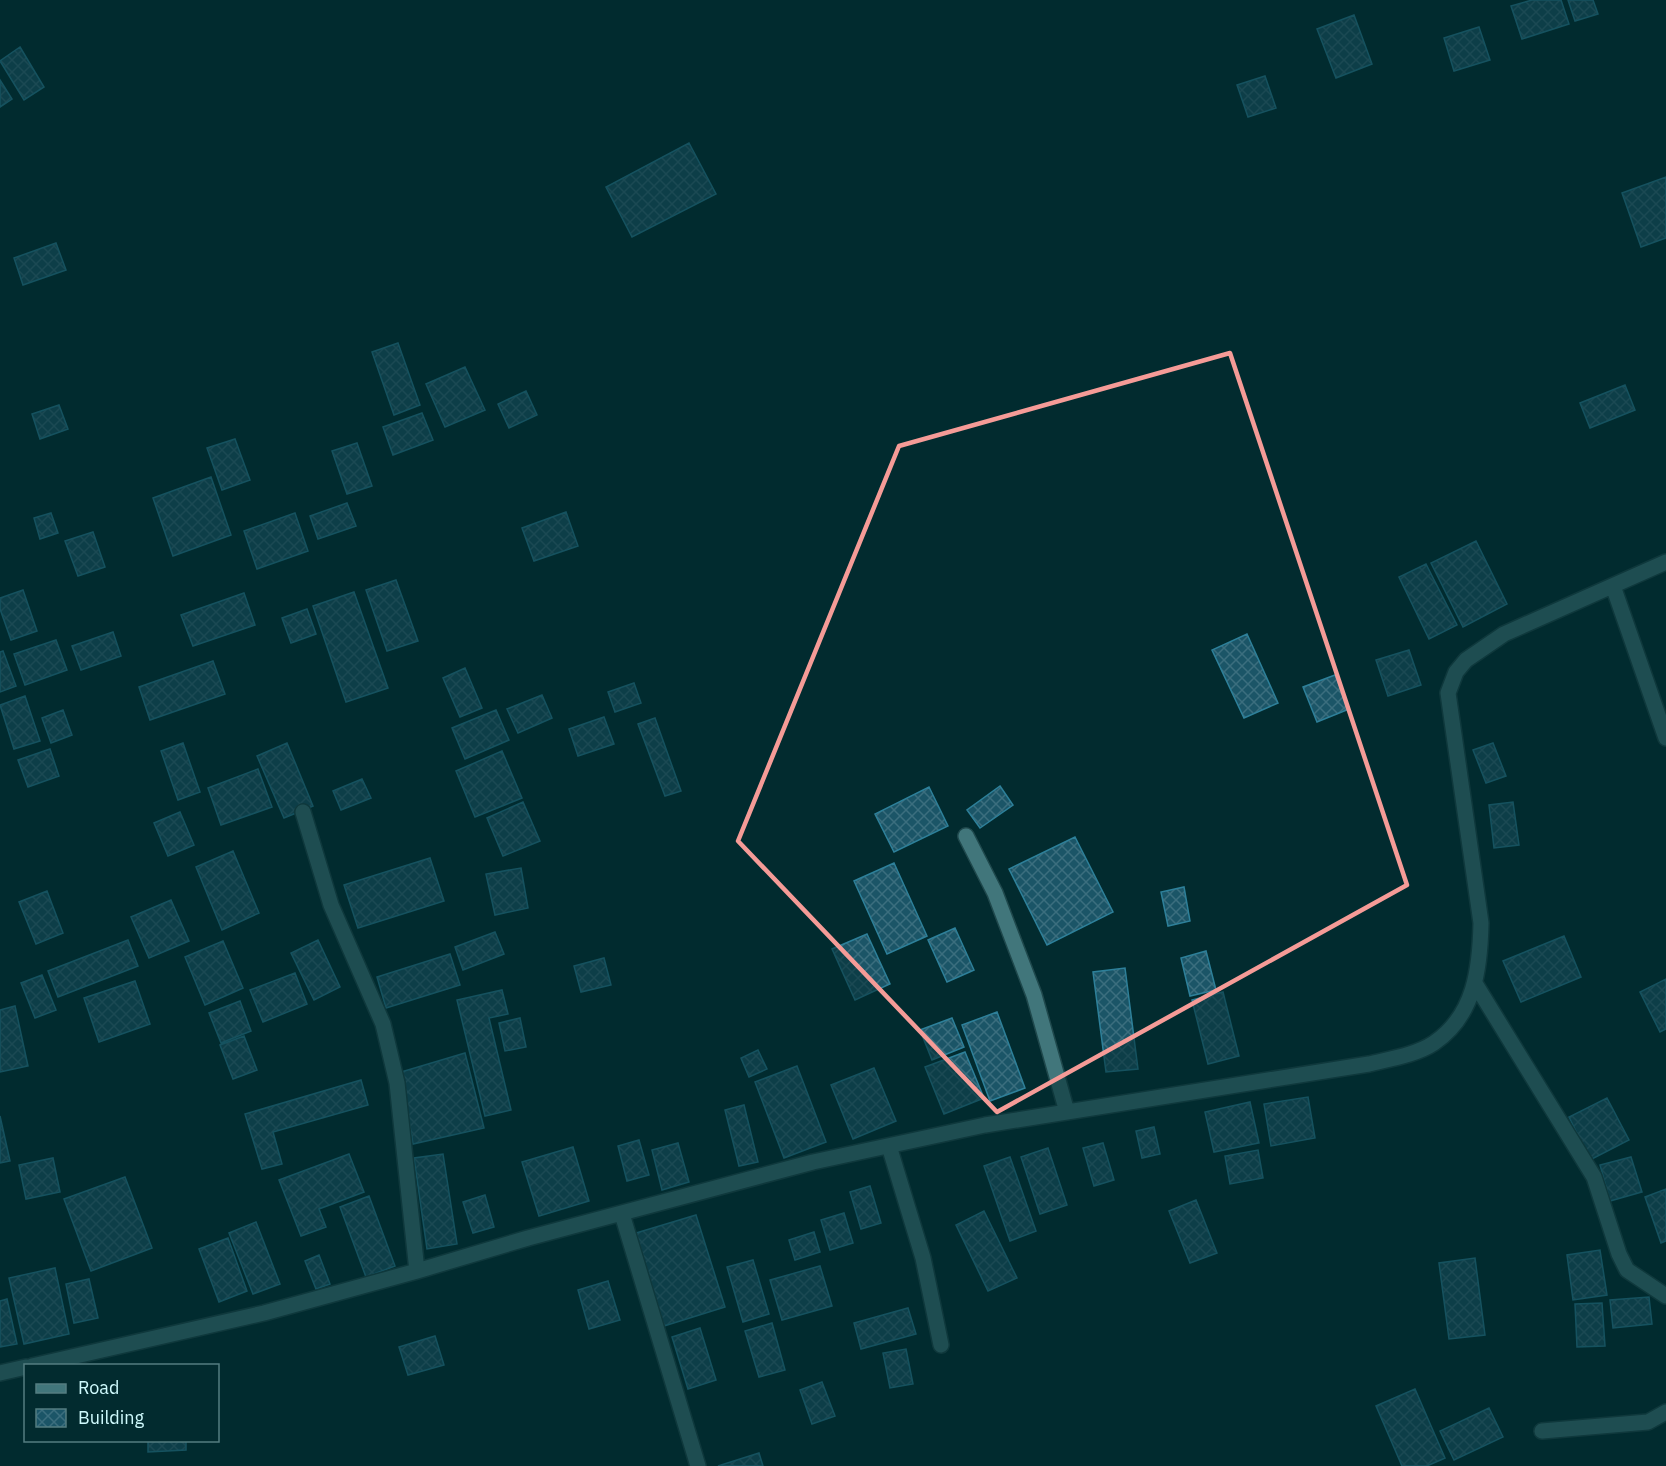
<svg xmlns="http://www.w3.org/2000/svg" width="1666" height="1466" viewBox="0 0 1666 1466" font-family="'IBM Plex Sans',sans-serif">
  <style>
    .building { fill: url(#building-cross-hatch); stroke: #2e809a; stroke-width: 1.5 }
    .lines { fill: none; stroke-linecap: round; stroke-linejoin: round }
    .minor-casing { stroke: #1f484c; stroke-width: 18 }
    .minor { stroke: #41767b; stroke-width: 15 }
    .marked { fill: none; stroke: #f59b97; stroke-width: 4.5; stroke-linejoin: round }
  </style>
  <defs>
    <pattern id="building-cross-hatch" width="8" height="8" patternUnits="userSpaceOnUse" patternTransform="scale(1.5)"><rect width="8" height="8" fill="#1b5567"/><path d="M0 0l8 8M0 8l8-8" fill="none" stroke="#3b6e7e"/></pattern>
  </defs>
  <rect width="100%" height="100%" fill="#022b2f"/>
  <path class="building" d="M1532 0H1561L1569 24 1522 39 1511 6Z
    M1568 0H1593L1598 14 1575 21Z
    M1354 15 1372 64 1336 78 1317 29Z
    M1479 27 1490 60 1454 71 1444 38Z
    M20 47 44 87 24 100 0 61Z
    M1265 76 1276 108 1248 117 1237 85Z
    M0 80 12 99 0 107Z
    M689 143 716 194 632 237 606 187Z
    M1666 177V238L1641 247 1622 193Z
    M56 243 66 270 23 285 14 258Z
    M398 343 420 405 394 415 372 352Z
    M465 367 485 410 445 427 426 384Z
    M1625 385 1635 410 1590 428 1580 403Z
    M526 391 537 415 509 428 498 404Z
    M59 405 68 429 40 439 32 414Z
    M422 413 433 440 393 455 383 427Z
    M235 439 250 480 222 490 207 448Z
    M357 443 372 486 347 494 332 451Z
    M211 477 231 535 173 556 153 498Z
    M347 503 356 526 318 539 310 516Z
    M566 512 578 546 534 561 522 528Z
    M51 513 58 533 40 539 34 518Z
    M295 513 308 551 257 569 244 531Z
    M93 532 105 567 78 576 65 541Z
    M1476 541 1507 604 1463 627 1431 563Z
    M1426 564 1457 625 1429 639 1399 577Z
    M396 580 418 641 387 651 366 590Z
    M23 590 37 631 11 640 0 609V598Z
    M354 592 388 688 346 702 313 606Z
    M244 593 255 625 193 646 181 615Z
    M307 609 316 634 291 643 282 618Z
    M113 632 121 656 81 670 72 646Z
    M1247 634 1278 703 1244 718 1212 650Z
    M56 640 67 670 25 685 14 654Z
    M1409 650 1421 685 1388 696 1376 660Z
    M3 651 16 686 0 692V652Z
    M213 661 225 694 150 720 139 687Z
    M465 668 482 708 460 717 443 678Z
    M1335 675 1349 709 1317 722 1303 687Z
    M634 683 641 703 615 712 608 692Z
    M542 695 552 718 518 733 507 709Z
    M25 696 40 741 14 749 0 705Z
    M63 710 72 735 51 743 42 718Z
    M496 710 509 740 465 759 452 728Z
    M604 717 614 744 578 756 569 729Z
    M655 718 681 791 665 796 638 724Z
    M183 743 200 792 178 800 161 751Z
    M287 743 313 806 284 818 257 756Z
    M1493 743 1506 776 1486 783 1473 750Z
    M50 749 59 776 28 787 18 760Z
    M502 751 522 798 475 817 456 771Z
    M258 769 272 807 221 825 208 788Z
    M362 779 371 798 341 810 333 791Z
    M1000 786 1013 805 980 828 967 810Z
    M929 787 948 826 894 852 875 814Z
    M523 802 540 841 503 856 487 818Z
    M1513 802 1519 845 1494 848 1489 805Z
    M180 812 194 845 168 856 154 823Z
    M1075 837 1113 912 1047 945 1009 869Z
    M233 851 259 913 222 930 196 867Z
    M430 858 444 901 358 928 344 885Z
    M894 863 927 936 887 954 854 881Z
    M521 868 528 908 495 915 486 874Z
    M1184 887 1190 921 1168 926 1161 892Z
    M47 891 63 933 36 944 19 902Z
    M171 900 189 941 149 958 131 917Z
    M955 928 974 970 947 982 928 940Z
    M495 932 504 954 463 970 455 947Z
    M867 934 890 984 855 1000 832 949Z
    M1564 936 1581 977 1521 1002 1503 961Z
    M128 940 138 966 58 997 48 971Z
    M318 940 340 987 314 1000 291 953Z
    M223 941 243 988 205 1005 185 957Z
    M1206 951 1216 990 1190 996 1181 958Z
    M450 954 460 985 386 1008 377 977Z
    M604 958 611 985 581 992 574 966Z
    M1125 968 1138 1069 1106 1072 1093 972Z
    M295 973 307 1004 263 1022 250 990Z
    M42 975 56 1010 35 1018 21 983Z
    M1666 979V1029L1660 1032 1640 992Z
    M135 981 150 1024 99 1042 84 998Z
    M502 990 508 1014 489 1018 511 1110 485 1116 457 1000Z
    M1223 992 1239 1056 1208 1064 1192 1000Z
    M240 1001 251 1031 221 1043 209 1013Z
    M15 1006 28 1066 0 1072V1010Z
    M997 1012 1025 1088 990 1101 962 1025Z
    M520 1018 526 1047 505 1051 499 1023Z
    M952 1018 964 1047 932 1060 920 1030Z
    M244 1036 257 1070 233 1079 220 1045Z
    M758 1050 767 1069 749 1077 741 1058Z
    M965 1052 984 1098 944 1114 925 1067Z
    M465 1053 484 1128 413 1144 401 1072Z
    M797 1066 826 1142 784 1158 755 1082Z
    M874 1068 896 1121 853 1139 831 1085Z
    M361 1080 368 1105 273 1132 282 1164 262 1169 245 1114Z
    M1308 1097 1315 1138 1271 1146 1264 1104Z
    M1607 1098 1629 1140 1590 1160 1569 1117Z
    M1250 1102 1259 1143 1214 1152 1205 1112Z
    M744 1105 758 1162 739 1166 725 1110Z
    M0 1116 10 1161 0 1163Z
    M1154 1127 1160 1154 1142 1158 1136 1131Z
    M639 1140 649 1175 627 1181 618 1146Z
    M678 1143 689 1182 662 1190 652 1150Z
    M1103 1143 1114 1180 1094 1186 1083 1148Z
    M573 1147 589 1201 539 1216 522 1162Z
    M1048 1148 1067 1205 1040 1214 1021 1157Z
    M1258 1150 1263 1178 1230 1184 1225 1156Z
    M349 1154 364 1192 319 1209 326 1227 301 1236 279 1180Z
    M443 1154 457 1244 427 1249 414 1158Z
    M1010 1157 1036 1231 1010 1241 984 1166Z
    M1631 1157 1642 1192 1610 1201 1600 1165Z
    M53 1158 60 1192 26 1199 19 1165Z
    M125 1177 152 1248 91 1271 64 1199Z
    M870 1186 881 1223 861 1229 850 1192Z
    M1666 1189V1241L1661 1243 1645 1197Z
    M485 1195 494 1227 473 1233 463 1202Z
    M369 1196 395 1266 366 1277 340 1207Z
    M1196 1200 1217 1253 1190 1263 1169 1211Z
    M984 1211 1017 1278 988 1291 956 1225Z
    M844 1213 853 1243 830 1250 821 1220Z
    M696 1215 725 1307 664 1326 636 1233Z
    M256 1222 280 1284 253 1294 229 1233Z
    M814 1232 820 1252 795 1260 789 1240Z
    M228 1238 247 1291 219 1302 199 1249Z
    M1600 1250 1607 1295 1573 1300 1567 1255Z
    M319 1255 330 1284 316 1289 305 1261Z
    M1475 1258 1485 1335 1449 1339 1439 1263Z
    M753 1260 769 1314 743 1322 727 1267Z
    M820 1266 832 1306 782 1320 770 1280Z
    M55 1268 69 1334 24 1344 9 1278Z
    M89 1279 98 1318 74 1323 66 1284Z
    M608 1281 620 1320 589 1329 578 1290Z
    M1649 1297 1652 1324 1613 1328 1610 1300Z
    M7 1299 17 1344 0 1347V1301Z
    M1602 1303 1605 1346 1577 1347 1575 1304Z
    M908 1308 916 1334 861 1349 854 1323Z
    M772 1323 785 1370 759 1377 745 1331Z
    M700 1328 716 1380 688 1389 672 1337Z
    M435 1336 444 1365 408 1375 399 1347Z
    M906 1349 913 1384 890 1388 883 1353Z
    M822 1382 835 1416 812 1424 800 1390Z
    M1415 1389 1445 1458 1427 1466H1402L1376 1406Z
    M1489 1408 1503 1437 1454 1460 1440 1431Z
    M148 1440H186V1450L148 1452Z
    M759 1453 763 1466H718Z"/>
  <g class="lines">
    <defs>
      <path id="minor" d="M1613 586 1666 738
        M303 812 331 905 383 1024 397 1083 417 1271
        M966 836 995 893 1034 995 1067 1112
        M1476 985 1594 1177 1619 1254 1627 1270 1666 1296
        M889 1146 923 1258 941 1345
        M622 1214 698 1466
        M32 1366 264 1313 417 1271 528 1238 813 1162 985 1125 1369 1064C1389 1059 1416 1055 1434 1043 1475 1015 1480 968 1481 923L1448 693 1456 672 1466 660 1504 634 1666 562
        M0 1373 26 1367
        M1542 1431 1648 1422 1666 1412"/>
    </defs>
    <use href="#minor" class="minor-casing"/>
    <use href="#minor" class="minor"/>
  </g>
  <path d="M0 0H1666V1466H0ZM1230 353 1407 885 997 1112 738 841 899 446Z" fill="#022b2f" fill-opacity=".55" fill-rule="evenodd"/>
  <path class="marked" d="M1230 353 1407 885 997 1112 738 841 899 446Z"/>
  <rect x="24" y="1364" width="195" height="78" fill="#022b2f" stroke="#547e81" stroke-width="1.5"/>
  <rect x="36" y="1384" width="30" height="9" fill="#41767b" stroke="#547e81" stroke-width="1.5"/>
  <text x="78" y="1394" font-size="18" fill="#cffafd">Road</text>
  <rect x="36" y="1409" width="30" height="18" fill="url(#building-cross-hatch)" stroke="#547e81" stroke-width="1.5"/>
  <text x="78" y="1424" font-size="18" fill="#cffafd">Building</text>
</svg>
